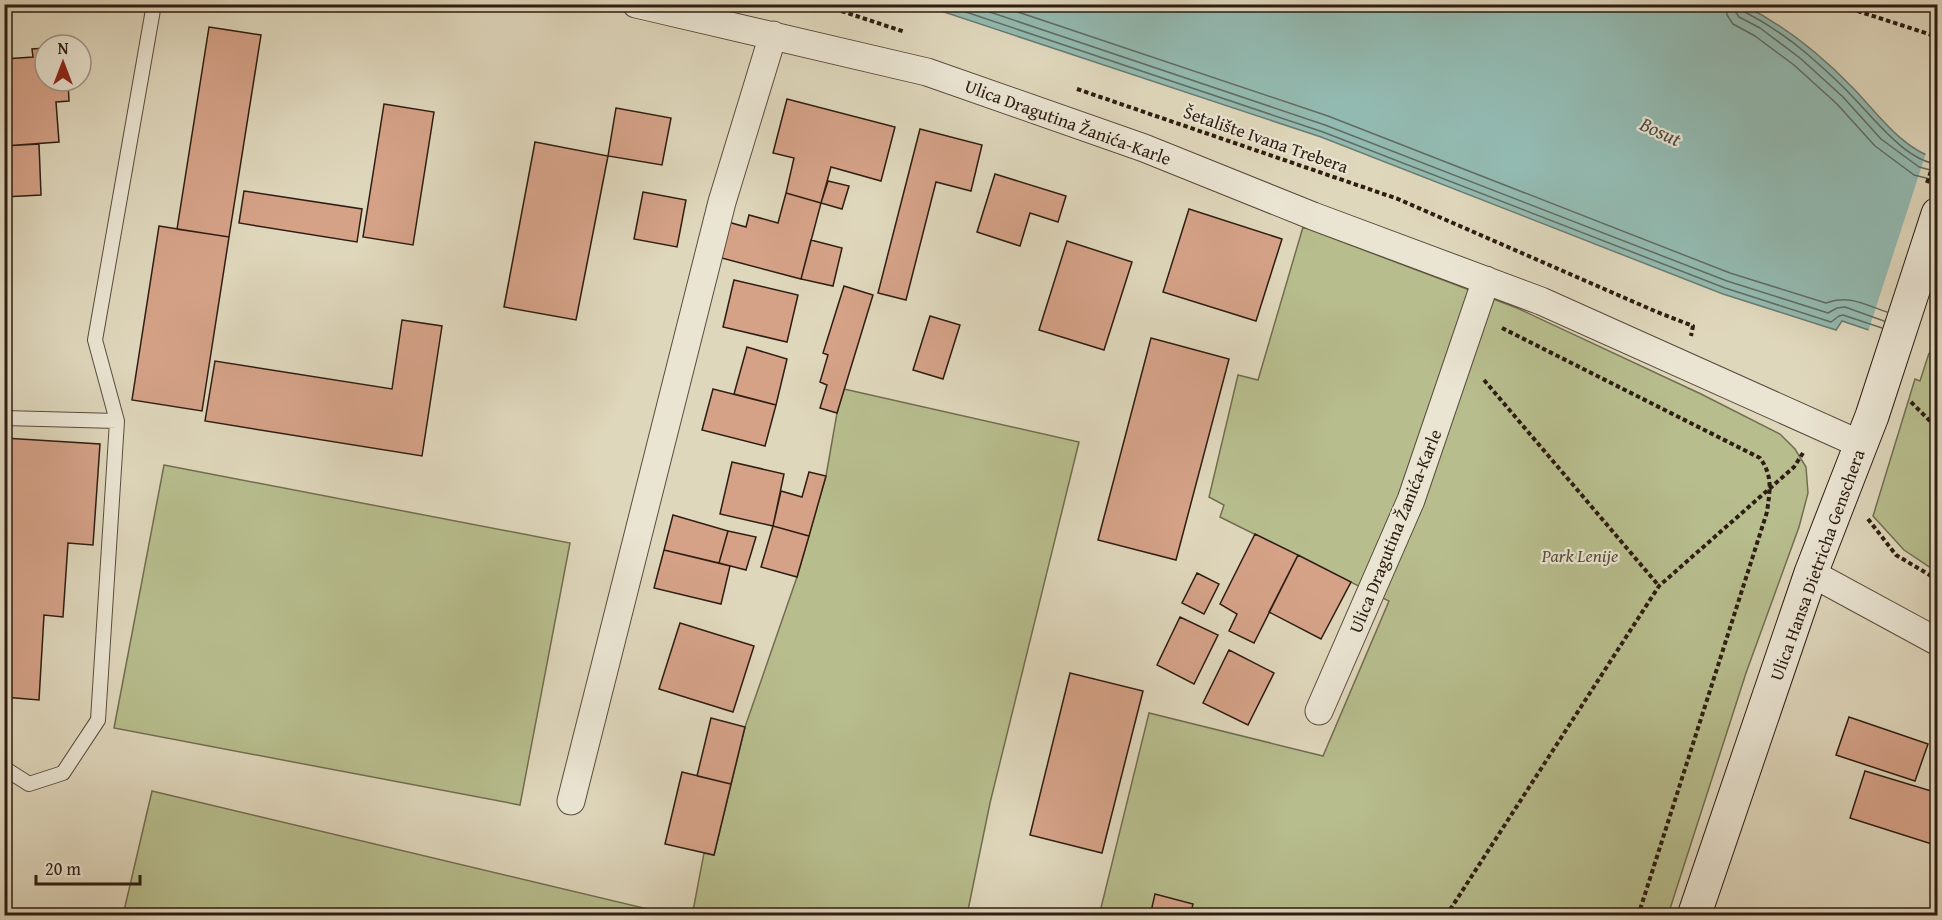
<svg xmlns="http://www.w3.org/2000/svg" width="1942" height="920" viewBox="0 0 1942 920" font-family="'Gentium Book Plus',serif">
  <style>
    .green { fill: #b7bd8d; stroke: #726d50; stroke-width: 1.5 }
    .water { fill: #93bab1; stroke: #6b7b71; stroke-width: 1.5 }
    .pier { fill: #dfd7bc }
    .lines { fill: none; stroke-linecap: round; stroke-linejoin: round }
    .shore { stroke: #606c62; stroke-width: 1.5 }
    .building { fill: #d5a288; stroke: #2e1d12; stroke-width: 1.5 }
    .service-casing { stroke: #5a4c3c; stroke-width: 16 }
    .minor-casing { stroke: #5a4c3c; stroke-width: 29 }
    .secondary-casing { stroke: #2e1d12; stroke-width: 35 }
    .path { stroke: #2e1d12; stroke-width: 4; stroke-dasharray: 4.5 3; stroke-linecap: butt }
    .service { stroke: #eae5d3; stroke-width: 14 }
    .minor { stroke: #eae5d3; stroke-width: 27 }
    .secondary { stroke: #eae5d3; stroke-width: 33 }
    .labels { text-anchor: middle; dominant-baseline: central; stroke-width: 4.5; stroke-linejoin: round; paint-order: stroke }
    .street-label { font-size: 18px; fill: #2e1d12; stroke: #eae5d3 }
    .park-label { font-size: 18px; font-style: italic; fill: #574d37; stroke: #eae5d3 }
    .water-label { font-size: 20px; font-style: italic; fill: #4c4c42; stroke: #eae5d3 }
  </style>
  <rect width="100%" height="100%" fill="#dfd7bc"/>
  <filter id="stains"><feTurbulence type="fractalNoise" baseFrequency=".00333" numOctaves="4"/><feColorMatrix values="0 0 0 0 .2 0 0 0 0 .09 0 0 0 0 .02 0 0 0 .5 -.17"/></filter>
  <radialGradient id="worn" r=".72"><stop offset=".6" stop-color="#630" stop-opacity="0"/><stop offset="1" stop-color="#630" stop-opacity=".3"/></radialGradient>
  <path class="green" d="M1303 227 1517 308 1701 394 1780 434 1795 449 1806 467 1808 493 1799 527 1746 673 1668 915 1099 916 1149 713 1323 756 1389 601 1220 517 1224 505 1209 497 1238 375 1258 380Z
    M1930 350 1938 353 1937 572 1904 550 1873 516 1915 379 1920 381Z
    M844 389 1079 442 990 803 967 915 692 916 704 853 714 855 745 727 797 577 826 476 837 413Z
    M164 465 570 543 520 805 114 728Z
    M152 791 669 914V916L123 915Z"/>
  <path class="water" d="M923 5H1743C1784 25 1821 55 1853 88 1878 114 1902 149 1937 159V353L1842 321 1836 330 1723 294 1321 137Z"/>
  <path class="pier" d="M1926 153 1938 156V328L1929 353 1868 332Z"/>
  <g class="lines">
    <path class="shore" d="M942 4 1323 132 1725 288 1831 322 1839 316 1843 315 1882 328
      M966 4 1325 125 1727 281 1828 313 1837 308 1845 307 1884 321
      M994 4 1328 116 1730 273 1826 303C1849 294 1865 305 1887 312
      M1725 4 1727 15 1733 24 1755 36 1794 65 1837 104 1875 146 1914 175 1938 181
      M1734 4 1735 11 1739 17 1760 28 1800 58 1843 97 1881 139 1919 167 1938 172
      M1742 4 1745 12C1766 23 1787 37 1806 53 1821 66 1836 79 1850 94 1871 115 1906 162 1938 164"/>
  </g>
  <path class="building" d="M209 27 261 35 229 237 177 229Z
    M45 48V81H68L69 101 56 102 59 142 4 146V59L33 57 32 49Z
    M787 99 895 127 881 181 831 167 821 203 786 193 794 158 773 153Z
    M384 104 434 112 413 245 363 237Z
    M616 108 671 118 662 165 608 156Z
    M920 129 982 145 971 191 936 182 906 300 878 293Z
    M535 142 608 156 576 320 504 307Z
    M39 144 41 195 4 197V146Z
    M995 174 1066 196 1058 222 1030 213 1020 246 977 232Z
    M828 181 849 186 842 209 821 203Z
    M244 191 362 209 357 242 239 223Z
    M643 192 686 200 677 247 634 239Z
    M786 193 821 203 801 279 718 257 728 222 746 227 749 215 778 223Z
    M1189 209 1282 239 1256 321 1163 292Z
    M159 226 229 237 202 411 132 400Z
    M811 240 842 248 833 286 801 279Z
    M1067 241 1132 262 1104 350 1039 330Z
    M734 280 798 295 787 342 723 327Z
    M844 286 873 295 837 413 820 408 827 385 820 382 828 355 823 353Z
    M930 316 960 325 943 379 913 370Z
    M402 320 442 326 422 456 205 421 215 361 392 389Z
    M1151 338 1229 359 1176 560 1098 540Z
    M747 347 787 359 776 405 734 394Z
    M713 389 776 405 765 446 702 430Z
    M4 438 100 444 93 545 68 543 63 617 44 615 39 700 4 697Z
    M732 462 784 474 773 526 720 514Z
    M809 472 826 476 809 536 773 526 781 491 802 497Z
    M673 515 728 531 719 563 664 550Z
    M773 526 809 536 797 577 761 567Z
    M728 531 756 537 746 570 719 563Z
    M1255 534 1298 555 1254 643 1229 631 1237 614 1220 604Z
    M664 550 730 566 721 604 654 588Z
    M1298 555 1351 582 1321 639 1269 612Z
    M1197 573 1219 584 1204 614 1182 603Z
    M1180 617 1218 635 1194 684 1157 665Z
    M680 623 754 646 733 712 659 689Z
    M1229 650 1274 673 1248 725 1203 703Z
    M1070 673 1143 691 1102 853 1030 835Z
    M1849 717 1928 744 1915 781 1836 755Z
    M711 718 745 727 731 784 697 776Z
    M1865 771 1938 793V846L1850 818Z
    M682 772 731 784 714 855 665 844Z
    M1155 894 1193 904 1190 916H1150Z
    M1779 910 1796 916H1777Z"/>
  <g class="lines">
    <defs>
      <path id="service" d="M4 418 117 421
        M4 768 29 784 63 773 98 720 117 421 95 340 154 4"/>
      <path id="minor" d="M636 4 927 72 1144 148 1313 216 1541 301 1862 445
        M1811 573 1938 642
        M1319 711 1411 500 1486 280
        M571 801 722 202 773 35"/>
      <path id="secondary" d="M1694 916 1811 573 1872 416 1938 214"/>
    </defs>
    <use href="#service" class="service-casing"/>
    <use href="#minor" class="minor-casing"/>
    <use href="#secondary" class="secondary-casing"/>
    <path class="path" d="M820 4 905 32
      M1836 4 1938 37
      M1077 89 1398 199 1657 312 1693 326 1691 336
      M1927 183 1938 150
      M1502 328 1760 458C1773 476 1770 490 1767 512L1638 916
      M1484 380 1659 586
      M1911 402 1931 422 1938 435
      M1868 519 1896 555 1938 580
      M1446 916 1659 586 1794 467 1803 453"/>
    <use href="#service" class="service"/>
    <use href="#minor" class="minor"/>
    <use href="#secondary" class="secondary"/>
  </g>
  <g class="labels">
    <g class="street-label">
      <text transform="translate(1068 122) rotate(20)">Ulica Dragutina Žanića-Karle</text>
      <text transform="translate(1266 139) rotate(19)">Šetalište Ivana Trebera</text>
      <text transform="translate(1395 531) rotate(-68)">Ulica Dragutina Žanića-Karle</text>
      <text transform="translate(1817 565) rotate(-70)">Ulica Hansa Dietricha Genschera</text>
    </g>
    <g class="park-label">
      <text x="1580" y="555">Park Lenije</text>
    </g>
    <g class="water-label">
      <text transform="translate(1661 131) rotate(25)">Bosut</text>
    </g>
  </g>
  <rect width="1942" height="920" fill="none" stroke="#dfd7bc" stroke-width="24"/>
  <rect x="6" y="6" width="1930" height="908" fill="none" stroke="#2e1d12" stroke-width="3"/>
  <rect x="12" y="12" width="1918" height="896" fill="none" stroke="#2e1d12" stroke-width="1.5"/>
  <g transform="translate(63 63)"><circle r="28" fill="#eae5d3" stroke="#9f9586" stroke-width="1.5"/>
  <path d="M0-4.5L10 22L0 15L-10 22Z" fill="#8f2418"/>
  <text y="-9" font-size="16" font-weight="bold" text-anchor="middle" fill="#2e1d12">N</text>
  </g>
  <path d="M36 875v9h104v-9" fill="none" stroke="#2e1d12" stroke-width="3"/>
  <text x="45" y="875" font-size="18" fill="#2e1d12" stroke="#eae5d3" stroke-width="4.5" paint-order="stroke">20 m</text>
  <rect width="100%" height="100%" filter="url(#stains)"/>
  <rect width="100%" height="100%" fill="url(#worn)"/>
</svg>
